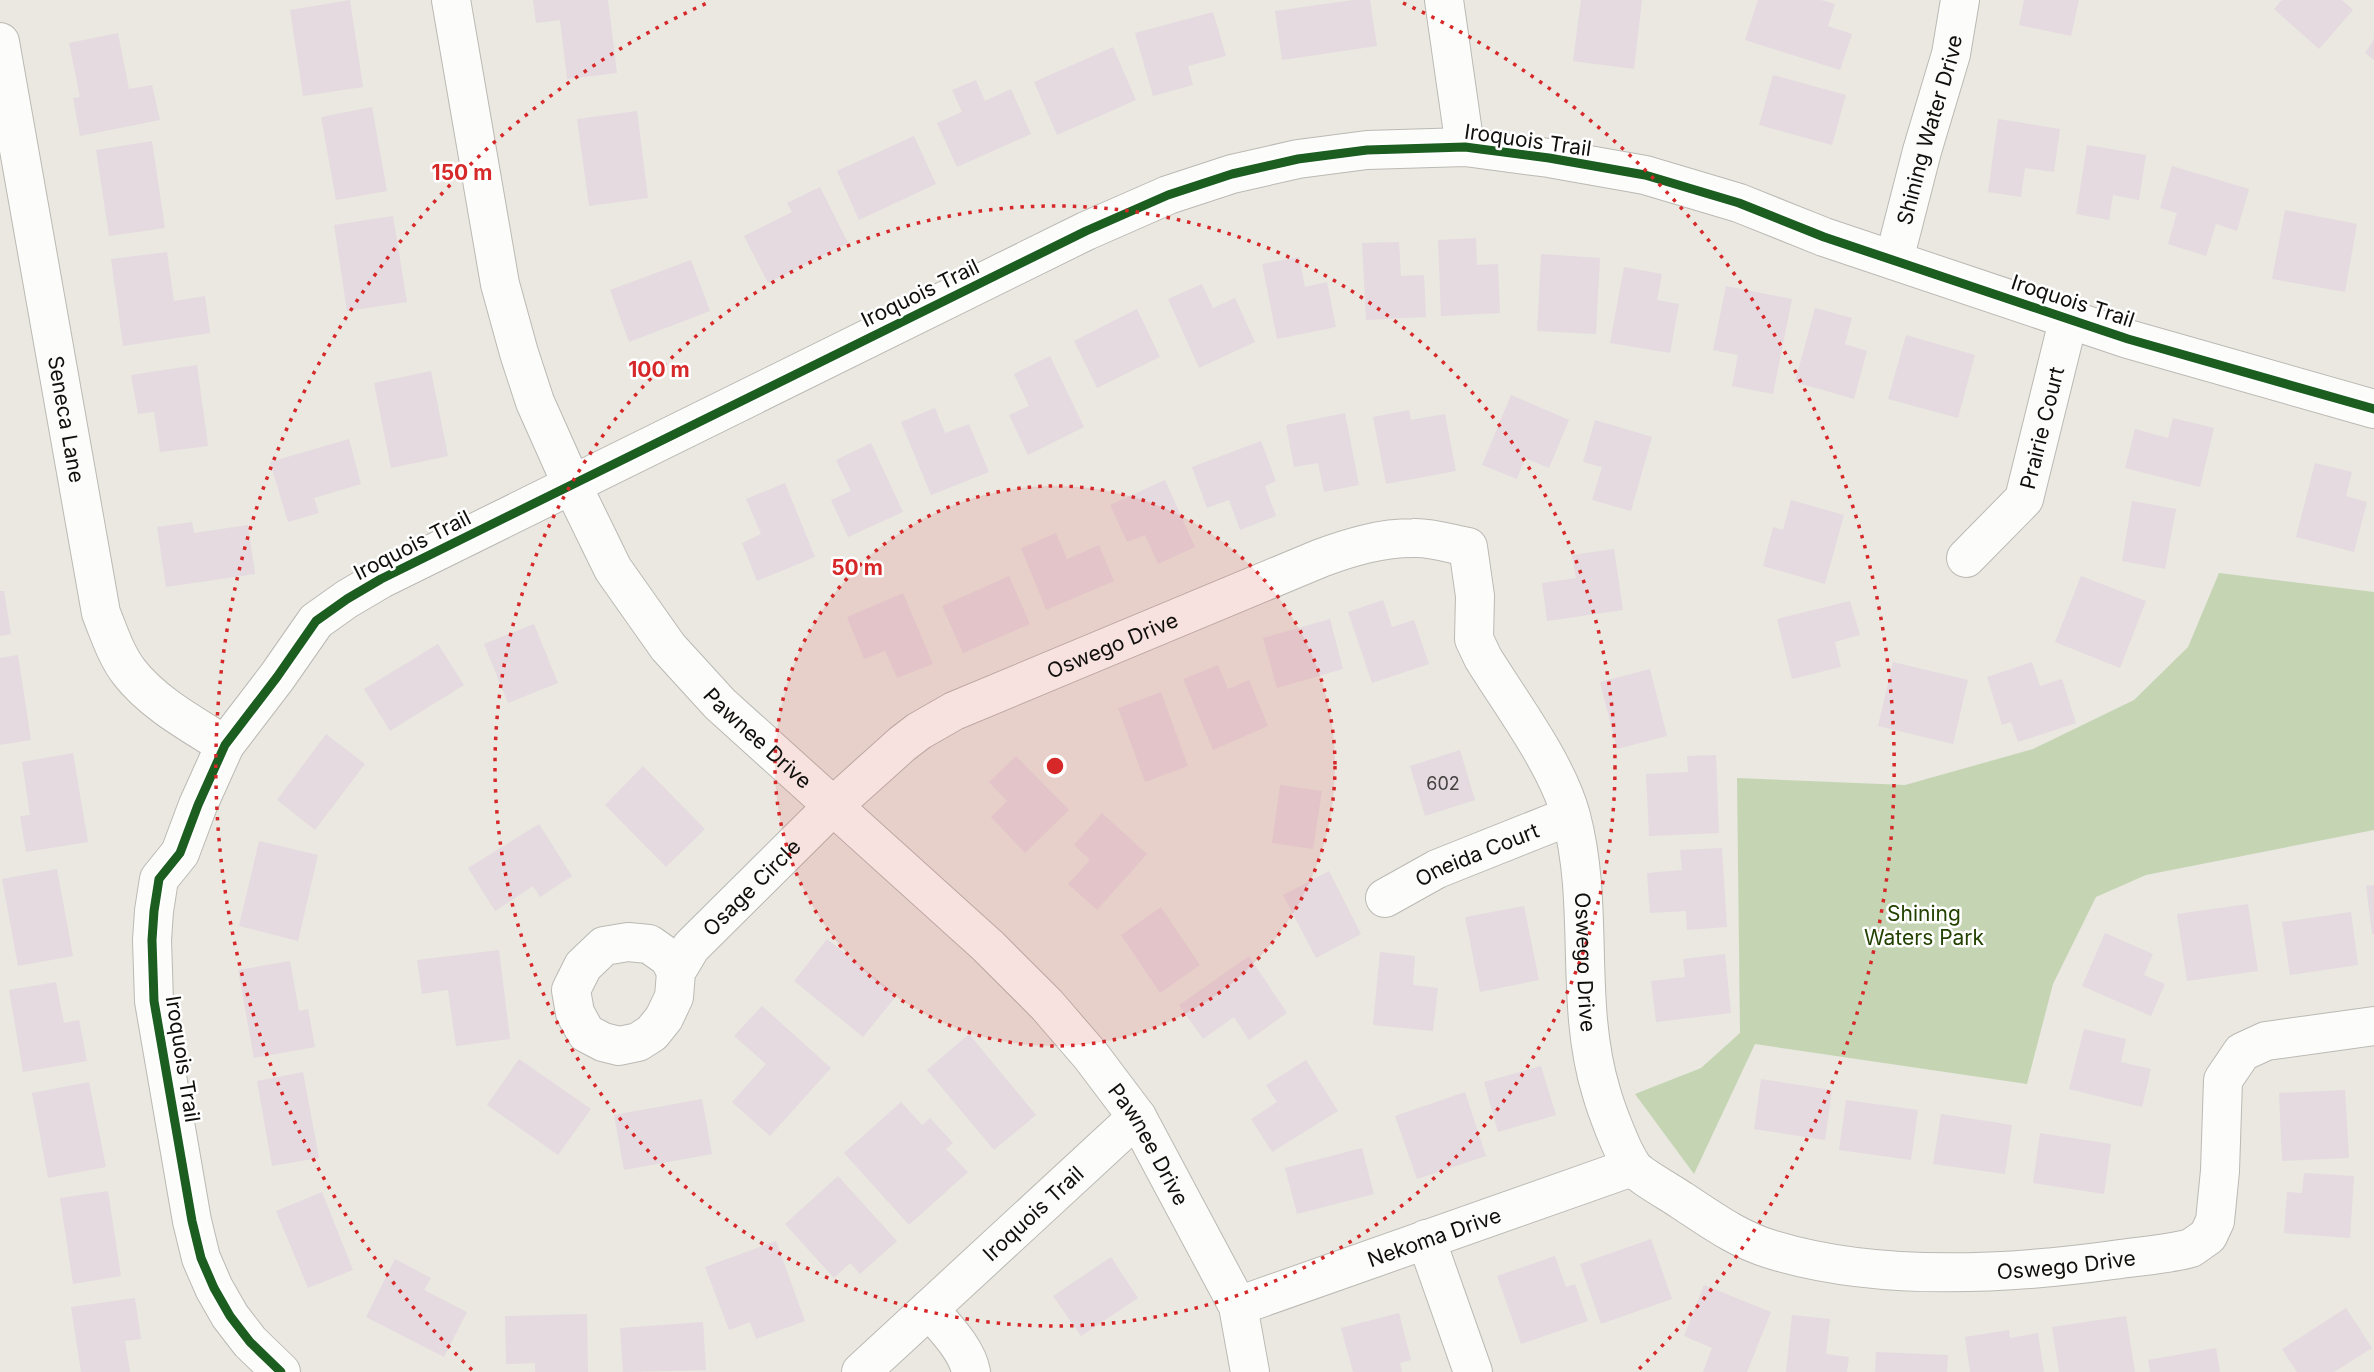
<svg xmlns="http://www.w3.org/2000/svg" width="2374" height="1372" viewBox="0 0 2374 1372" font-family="Inter,sans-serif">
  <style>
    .green { fill: #c5d5b4 }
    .building { fill: #e4dae0 }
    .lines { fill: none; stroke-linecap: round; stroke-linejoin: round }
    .minor-casing { stroke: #bbb9b3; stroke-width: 40 }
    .minor { stroke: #fcfcfa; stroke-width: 38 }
    .cycleway-casing { stroke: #fff; stroke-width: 13 }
    .cycleway { stroke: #1b5e20; stroke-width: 9 }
    .ring { fill: none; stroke: #d62828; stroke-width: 3.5; stroke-dasharray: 3.5 7 }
    .labels { text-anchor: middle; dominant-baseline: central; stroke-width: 5; stroke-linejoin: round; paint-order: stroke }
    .number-label { font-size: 18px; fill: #454240 }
    .street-label { font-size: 21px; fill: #100f0b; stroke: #fff }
    .park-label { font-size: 21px; fill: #234200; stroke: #fff }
    .centre { fill: #d62828; stroke: #fff; stroke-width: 3.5 }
    .ring-label { font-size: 21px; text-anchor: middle; font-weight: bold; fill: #d62828; stroke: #fff; stroke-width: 5; stroke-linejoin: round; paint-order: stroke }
  </style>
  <rect width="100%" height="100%" fill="#eae8e1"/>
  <path class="green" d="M2219 573 2374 592V830L2146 875 2096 897 2053 984 2027 1084 1755 1044 1694 1174 1635 1094 1701 1068 1740 1033 1737 778 1905 785 2033 749 2134 700 2188 647Z"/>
  <path class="building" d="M350 0 363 87 303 96 290 10Z
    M533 0H608L617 73 567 79 560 20 536 23Z
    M1353 0H1370L1377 46 1282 60 1275 11Z
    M1581 0H1642L1634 69 1573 61Z
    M1758 0H1821L1835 4 1828 26 1852 34 1840 70 1745 40Z
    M2024 0H2079L2071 36 2019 25Z
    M2282 0H2342L2353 10 2319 49 2274 9Z
    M1213 12 1226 56 1188 66 1193 85 1153 96 1135 33Z
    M118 33 129 89 152 85 160 120 80 136 73 98 80 97 69 43Z
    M2374 39V60L2365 53Z
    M1113 47 1136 100 1057 135 1034 82Z
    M1773 75 1846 95 1832 145 1759 125Z
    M976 80 985 101 1011 89 1031 134 957 167 937 123 962 112 952 90Z
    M372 107 387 191 336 200 321 117Z
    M637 111 648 198 589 206 577 119Z
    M1998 119 2060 129 2054 172 2025 168 2021 197 1988 192Z
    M914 136 936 184 859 220 837 171Z
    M152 141 165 228 109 236 96 150Z
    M2087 145 2146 155 2139 200 2113 195 2109 220 2076 214Z
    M2172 166 2249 189 2237 231 2216 224 2206 256 2168 244 2177 213 2160 208Z
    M820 187 848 243 768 283 744 236 792 212 787 203Z
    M2285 210 2357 224 2345 292 2272 279Z
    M393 216 407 302 347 311 334 225Z
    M1476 238 1477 265 1498 264 1500 313 1441 316 1438 240Z
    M1399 242 1401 276 1424 275 1426 317 1366 320 1362 243Z
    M167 252 174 301 205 296 210 333 123 346 111 259Z
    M1541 254 1600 258 1596 334 1537 331Z
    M1299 257 1305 287 1327 282 1336 327 1277 339 1262 264Z
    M691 260 710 311 629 342 610 290Z
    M1624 267 1662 274 1657 300 1679 304 1670 353 1610 343Z
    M1202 284 1213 308 1235 298 1255 342 1199 368 1168 299Z
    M1726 286 1792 299 1773 394 1732 386 1738 355 1713 350Z
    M1815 308 1852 318 1845 344 1867 351 1854 399 1795 382Z
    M1137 309 1160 357 1097 388 1074 341Z
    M1906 335 1975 355 1958 418 1888 399Z
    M1050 356 1084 427 1028 455 1009 415 1029 406 1014 374Z
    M197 365 208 446 160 452 154 412 138 414 131 375Z
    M431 371 448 456 391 468 374 383Z
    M1511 395 1569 420 1549 468 1525 458 1517 479 1482 465Z
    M935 408 945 433 969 424 989 472 931 495 901 422Z
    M1409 410 1411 420 1445 414 1456 471 1386 484 1373 417Z
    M1345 413 1359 485 1324 492 1318 463 1294 467 1286 425Z
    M2173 418 2214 428 2200 487 2125 468 2135 429 2168 438Z
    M1595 420 1652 437 1631 511 1592 500 1602 467 1583 462Z
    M349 439 361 484 314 498 319 513 288 522 270 462Z
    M1261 441 1276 481 1265 486 1276 516 1240 530 1229 500 1207 508 1192 467Z
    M871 443 903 512 848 537 831 500 851 491 836 460Z
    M2315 463 2352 472 2346 496 2367 502 2354 552 2296 537Z
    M1165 480 1195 547 1158 564 1145 535 1127 542 1110 505Z
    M785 483 815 557 757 581 742 543 761 534 746 499Z
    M1791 500 1844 515 1825 584 1763 566 1773 527 1783 530Z
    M2132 501 2176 509 2165 569 2122 561Z
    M192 522 194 533 248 525 255 574 166 587 157 527Z
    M1056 533 1067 559 1099 545 1114 581 1046 610 1021 548Z
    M1614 549 1623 610 1547 621 1542 583 1576 578 1572 555Z
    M1009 576 1030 624 963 653 942 606Z
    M2081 576 2146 601 2120 668 2055 642Z
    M0 591H4L11 634 0 636Z
    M903 593 933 664 897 678 885 651 864 659 847 617Z
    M1383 600 1392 627 1414 620 1429 664 1372 683 1348 612Z
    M1850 601 1860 635 1835 642 1841 667 1792 679 1777 619Z
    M1330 619 1343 669 1277 688 1263 638Z
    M534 624 558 683 508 703 484 644Z
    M438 644 464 685 390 731 364 689Z
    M18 655 31 740 0 745V658Z
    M1893 662 1968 680 1953 744 1878 726Z
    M2032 662 2040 686 2062 679 2076 723 2018 742 2011 722 2002 725 1987 677Z
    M1218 665 1228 689 1249 680 1268 726 1213 750 1183 679Z
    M1650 669 1667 736 1617 749 1600 682Z
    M1161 692 1188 766 1145 782 1118 708Z
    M326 734 365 764 315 830 277 800Z
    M1460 750 1475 800 1425 816 1410 766Z
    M73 753 88 842 26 852 20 816 30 815 22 762Z
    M1716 755 1719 833 1649 836 1646 774 1688 772 1687 756Z
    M1016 756 1069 810 1025 853 991 817 1007 801 989 782Z
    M643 766 705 829 666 867 605 805Z
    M1280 785 1322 791 1313 849 1272 843Z
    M1102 813 1147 854 1097 910 1068 884 1090 860 1074 845Z
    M539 824 572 876 540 897 533 886 495 911 468 868Z
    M259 841 318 855 298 941 239 926Z
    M1722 848 1727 927 1687 930 1686 911 1650 913 1647 873 1682 870 1680 850Z
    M57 869 73 956 18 966 2 879Z
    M1329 871 1361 934 1316 958 1283 895Z
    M2374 885V934H2372L2366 886Z
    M2248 904 2258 971 2187 981 2177 914Z
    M1524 906 1539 980 1480 992 1465 917Z
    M1161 907 1200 965 1160 993 1121 935Z
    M2351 912 2358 965 2290 975 2282 922Z
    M2105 933 2153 954 2144 975 2165 984 2151 1016 2082 986Z
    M827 939 897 995 863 1037 794 981Z
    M499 950 510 1039 456 1046 448 990 422 994 417 960Z
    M1380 952 1415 956 1413 985 1438 988 1433 1031 1373 1025Z
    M1725 954 1731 1013 1656 1022 1651 981 1685 977 1683 959Z
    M1249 956 1287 1013 1249 1040 1234 1017 1203 1039 1179 1005Z
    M290 961 299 1011 308 1009 315 1047 254 1058 238 970Z
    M56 982 64 1023 79 1020 87 1061 23 1072 9 990Z
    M762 1006 831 1068 770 1136 732 1102 766 1064 734 1036Z
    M2084 1029 2126 1039 2121 1062 2151 1069 2142 1107 2069 1089Z
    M969 1034 1036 1115 994 1150 927 1070Z
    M519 1059 591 1109 558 1155 487 1105Z
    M1306 1060 1338 1111 1272 1152 1251 1119 1277 1102 1266 1085Z
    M1541 1066 1556 1115 1498 1132 1484 1082Z
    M303 1072 319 1158 272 1166 257 1081Z
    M1761 1079 1832 1090 1825 1140 1754 1129Z
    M89 1082 106 1167 48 1178 32 1093Z
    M2345 1090 2349 1158 2282 1161 2279 1093Z
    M1465 1092 1486 1156 1417 1179 1395 1116Z
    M702 1099 712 1154 624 1170 614 1115Z
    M1846 1100 1918 1110 1911 1160 1839 1150Z
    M901 1102 922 1125 930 1118 953 1143 946 1149 968 1172 909 1225 844 1153Z
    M1941 1114 2012 1125 2005 1174 1933 1164Z
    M2040 1133 2111 1144 2104 1194 2033 1183Z
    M1362 1148 1374 1194 1297 1214 1285 1168Z
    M2304 1173 2354 1176 2350 1238 2284 1233 2287 1192 2302 1193Z
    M838 1176 897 1241 860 1274 850 1263 834 1278 785 1224Z
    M108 1191 121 1276 73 1284 60 1198Z
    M322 1192 353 1270 308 1288 276 1211Z
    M1651 1239 1672 1299 1601 1324 1580 1264Z
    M776 1241 805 1321 756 1339 750 1322 729 1330 705 1267Z
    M1555 1256 1566 1287 1575 1284 1588 1321 1521 1344 1497 1276Z
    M1111 1257 1138 1298 1081 1336 1053 1296Z
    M395 1259 431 1278 424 1290 467 1312 444 1357 366 1317Z
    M1704 1285 1771 1312 1747 1372H1703L1712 1348 1684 1336Z
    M135 1298 141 1339 125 1341 130 1372H81L71 1307Z
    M2346 1308 2372 1348 2334 1372H2297L2282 1349Z
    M1399 1313 1411 1360 1400 1363 1402 1372H1353L1341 1328Z
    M587 1314 588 1372H535V1363L506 1364 505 1316Z
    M1792 1315 1830 1319 1826 1354 1849 1357 1847 1372H1786Z
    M2126 1316 2135 1372H2059L2052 1327Z
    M703 1322 706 1370 623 1372 620 1328Z
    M2009 1330 2010 1338 2038 1333 2044 1372H1970L1965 1337Z
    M2216 1348 2220 1372H2150L2148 1360Z
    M1876 1352 1948 1355 1947 1372H1875Z"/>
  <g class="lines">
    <defs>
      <g id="minor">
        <path id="s1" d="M451 0 500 284 519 353 535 402 572 485 613 569 668 647 720 704 988 946 1047 1005 1091 1056 1137 1117 1238 1306 1250 1372"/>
        <path d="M1444 0 1465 147"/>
        <path id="s2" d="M0 42 101 613C109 633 116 655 129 672 154 704 192 724 225 745"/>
        <path id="s3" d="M1894 260 1922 151 1951 54 1960 0"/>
        <path id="s4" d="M1966 558 2024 499 2069 317"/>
        <path id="s5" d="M1385 898 1437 869 1570 816"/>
        <path id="s6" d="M676 972 669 958 649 944 628 942 604 946 583 966 571 990 575 1013 586 1033 603 1042 619 1046 638 1042 652 1033 664 1018 674 997 676 972 691 947 832 807 902 744 919 731 954 711 1321 558C1351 547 1381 538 1413 538 1431 537 1451 544 1468 547L1475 596 1474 639 1483 658C1512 705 1557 764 1571 816 1595 906 1574 1002 1601 1091 1606 1109 1621 1149 1631 1164 1636 1174 1671 1193 1681 1200 1710 1219 1737 1239 1770 1249 1876 1282 2004 1275 2113 1260 2138 1256 2166 1255 2191 1248L2208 1236 2215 1221 2220 1171 2223 1080 2242 1052 2266 1041 2374 1026"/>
        <path d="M1426 1239 1473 1372"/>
        <path id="s7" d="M1238 1306 1632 1167"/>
        <path d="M929 1309C944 1327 967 1349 971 1372"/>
        <path d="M281 1372 250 1342 230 1316 214 1288 201 1258 192 1221 154 1001 152 940 154 911 159 879 180 853 198 805 225 745 277 677 316 621 347 599 381 579 1086 231 1168 195 1232 174 1298 159 1367 150 1465 147 1549 158 1645 175 1739 203 1824 237 2128 339 2374 409"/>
        <path id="s8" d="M861 1372 1137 1117"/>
      </g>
    </defs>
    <use href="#minor" class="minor-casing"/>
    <use href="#minor" class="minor"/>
    <defs>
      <path id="cycleway" d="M281 1372 250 1342 230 1316 214 1288 201 1258 192 1221 154 1001 152 940 154 911 159 879 180 853 198 805 225 745 277 677 316 621 347 599 381 579 1086 231 1168 195 1232 174 1298 159 1367 150 1465 147 1549 158 1645 175 1739 203 1824 237 2128 339 2374 409"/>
    </defs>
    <use href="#cycleway" class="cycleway-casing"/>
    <use href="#cycleway" class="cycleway"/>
  </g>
  <circle cx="1055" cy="766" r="280" fill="#d62828" fill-opacity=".12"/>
  <g class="ring">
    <circle cx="1055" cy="766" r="280"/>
    <circle cx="1055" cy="766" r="560"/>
    <path d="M472 1370A839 839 0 0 1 707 3M1403 3A839 839 0 0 1 1638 1370"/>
  </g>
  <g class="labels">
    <g class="number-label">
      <text x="1443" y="783">602</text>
    </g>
    <g class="street-label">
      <text stroke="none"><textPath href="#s3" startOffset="135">Shining Water Drive</textPath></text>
      <text transform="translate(1528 140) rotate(8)">Iroquois Trail</text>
      <text transform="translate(920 293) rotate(-26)">Iroquois Trail</text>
      <text transform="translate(2073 301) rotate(18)">Iroquois Trail</text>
      <text stroke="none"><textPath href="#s2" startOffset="383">Seneca Lane</textPath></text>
      <text stroke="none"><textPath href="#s4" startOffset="156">Prairie Court</textPath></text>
      <text transform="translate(412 545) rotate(-27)">Iroquois Trail</text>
      <text stroke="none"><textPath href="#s6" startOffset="882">Oswego Drive</textPath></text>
      <text stroke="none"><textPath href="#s1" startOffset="819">Pawnee Drive</textPath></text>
      <text stroke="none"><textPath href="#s5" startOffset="102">Oneida Court</textPath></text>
      <text stroke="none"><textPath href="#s6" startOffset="441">Osage Circle</textPath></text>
      <text stroke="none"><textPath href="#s6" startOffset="1701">Oswego Drive</textPath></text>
      <text transform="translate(183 1059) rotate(81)">Iroquois Trail</text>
      <text stroke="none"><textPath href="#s1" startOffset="1386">Pawnee Drive</textPath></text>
      <text stroke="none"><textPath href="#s8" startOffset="234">Iroquois Trail</textPath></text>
      <text stroke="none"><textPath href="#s7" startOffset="208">Nekoma Drive</textPath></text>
      <text stroke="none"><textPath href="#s6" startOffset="2373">Oswego Drive</textPath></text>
    </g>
    <g class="park-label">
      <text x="1924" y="913">Shining<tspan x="1924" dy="24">Waters Park</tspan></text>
    </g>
  </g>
  <circle cx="1055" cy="766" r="10" class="centre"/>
  <g class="ring-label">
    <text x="462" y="180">150 m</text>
    <text x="659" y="377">100 m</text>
    <text x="857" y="575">50 m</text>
  </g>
</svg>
